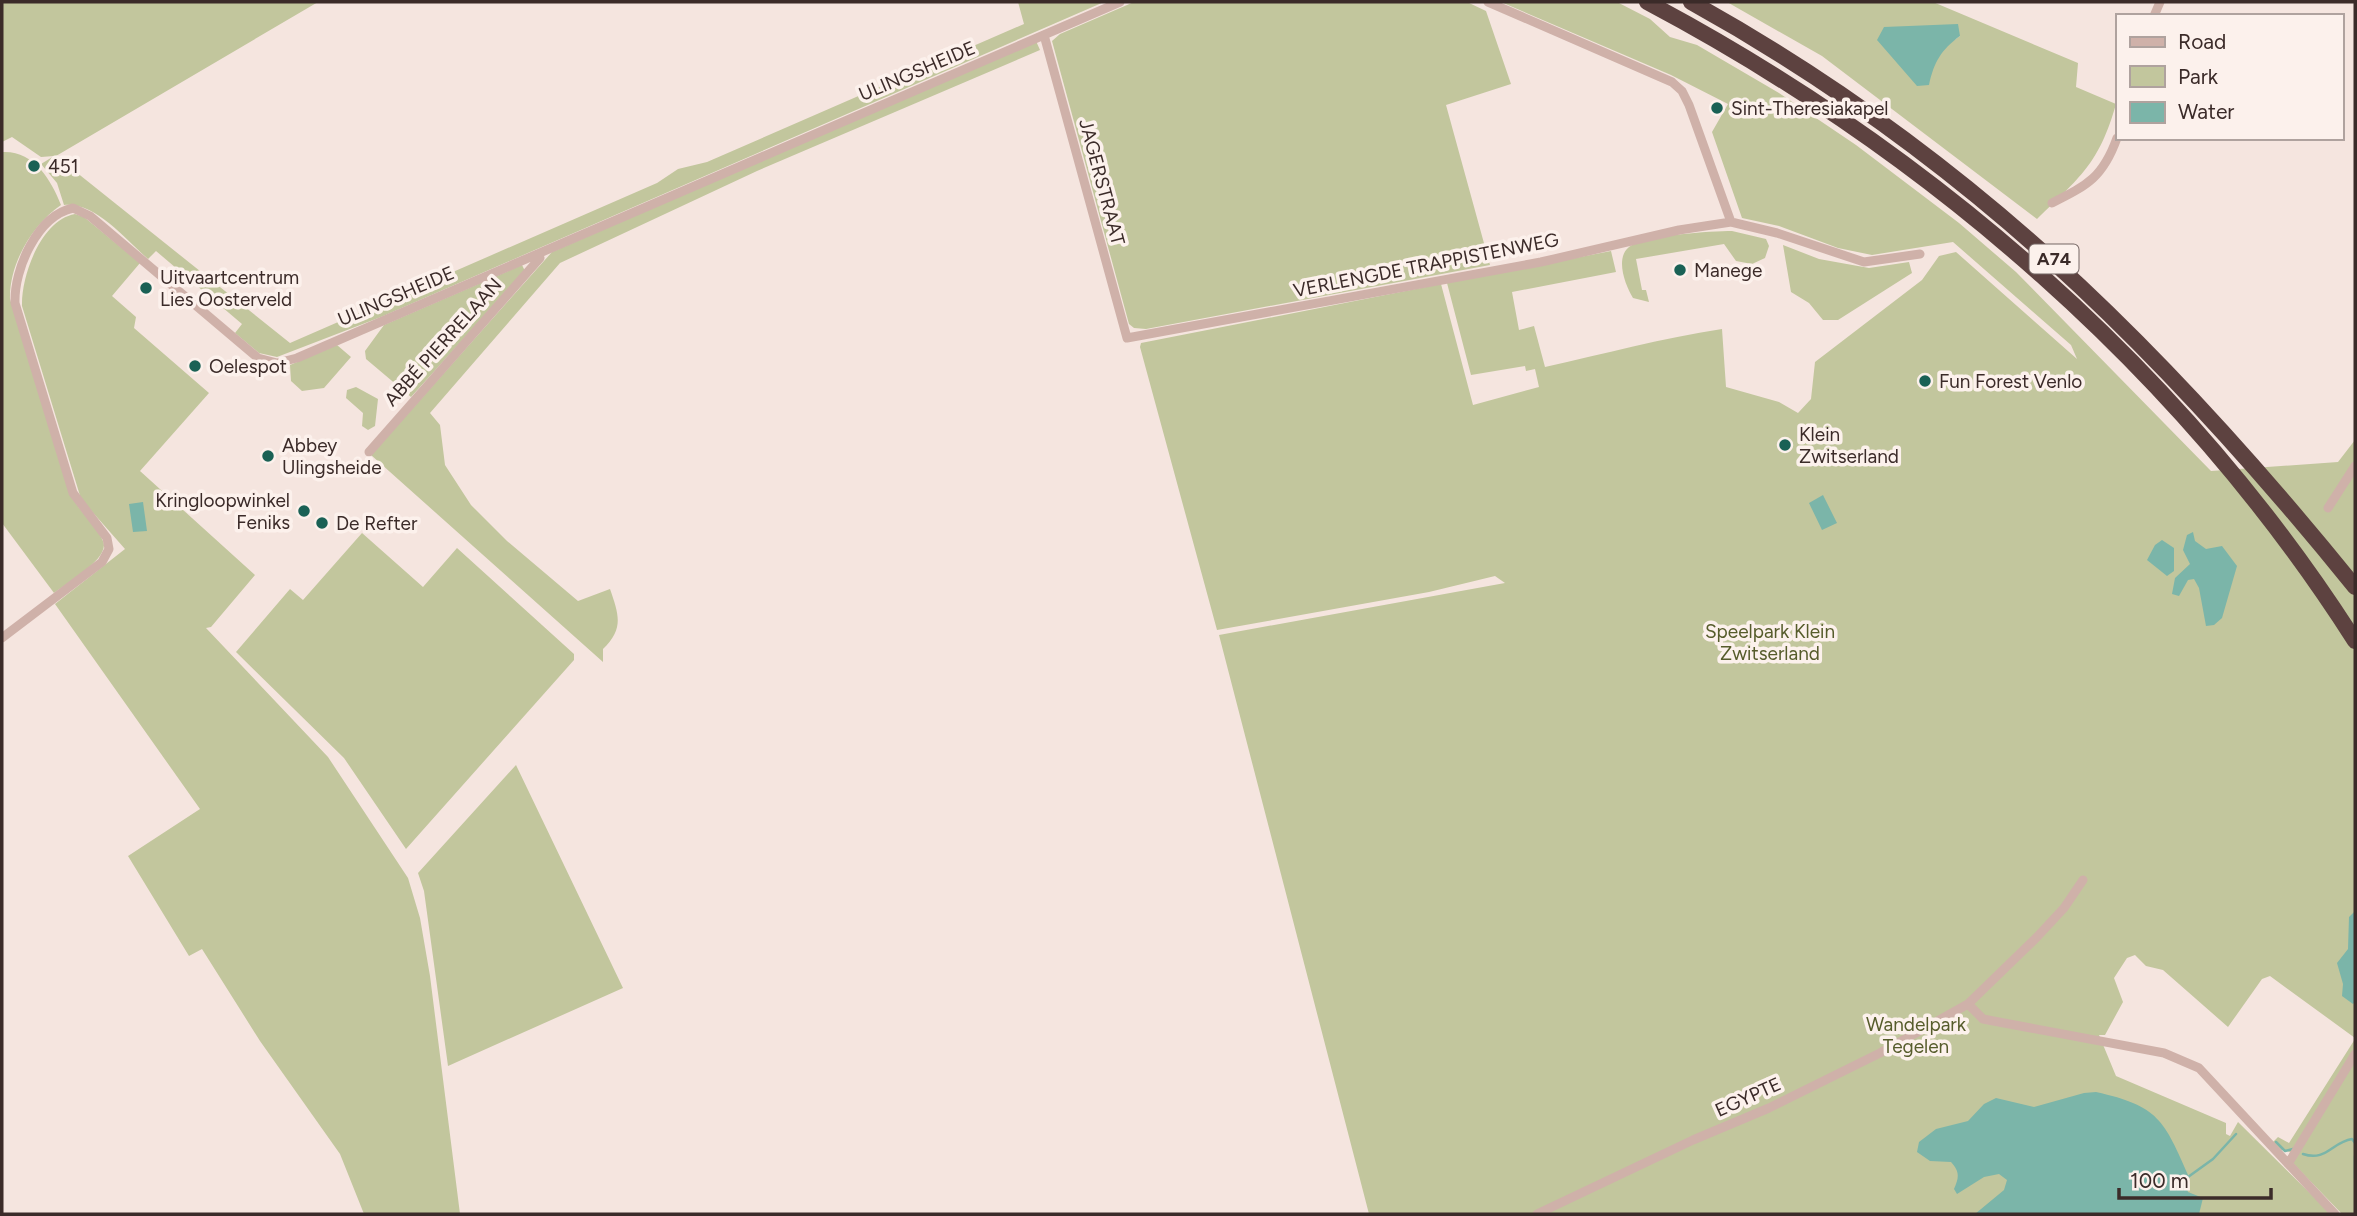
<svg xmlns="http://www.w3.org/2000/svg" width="2357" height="1216" viewBox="0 0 2357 1216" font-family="Figtree,sans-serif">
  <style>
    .green { fill: #c2c69d; fill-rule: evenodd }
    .water { fill: #7bb5a9 }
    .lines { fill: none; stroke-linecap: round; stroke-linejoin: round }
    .stream { stroke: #7bb5a9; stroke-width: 2.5 }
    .street { stroke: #cfb1a9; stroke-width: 9 }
    .highway { stroke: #5d4240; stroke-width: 16 }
    .poi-dot { fill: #1a6155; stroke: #fcf1ec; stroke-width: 2.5 }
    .labels { text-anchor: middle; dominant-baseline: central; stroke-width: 7; stroke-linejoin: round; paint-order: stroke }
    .shield { fill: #fcf1ec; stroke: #756664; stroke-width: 2 }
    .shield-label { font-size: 18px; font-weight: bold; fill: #3b2b29 }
    .street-label { font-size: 19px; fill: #3b2b29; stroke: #fcf1ec }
    .poi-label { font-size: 19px; fill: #3b2b29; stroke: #fcf1ec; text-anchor: start }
    .park-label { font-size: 19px; fill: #565c2b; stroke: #fcf1ec }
  </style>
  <rect width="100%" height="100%" fill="#f5e5df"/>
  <path class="green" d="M2 2H318L56 156 290 343 657 183 678 169 707 162 1024 24 1018 2H1104L381 317 277 357 259 353 235 333 242 324 156 251 148 259C126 240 96 202 64 205L57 183 41 164 54 156 41 157 12 137 2 142Z
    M1134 2H1467L1486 11 1511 84 1446 105 1490 265 1146 329 1134 328 1129 324 1052 41 1060 34Z
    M1501 2H1617L1650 19 1670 37 1697 45 1779 93 1856 145 1959 223 2016 272 2211 471 2338 462 2355 440V1038L2270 976 2262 979 2228 1027 2163 970 2146 966 2135 955 2127 958 2114 978 2123 1002 2105 1035H2099L2116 1076 2226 1123V1134L2230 1136 2238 1122 2331 1214H1369L1219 635 1505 583 1495 576 1429 592 1217 630 1140 347 1141 343 1441 284 1473 405 1539 387 1535 369 1526 371 1525 366 1471 375 1447 283 1611 251 1616 272 1512 292 1519 330 1534 326 1545 367C1604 354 1662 338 1722 329L1726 387 1779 402 1798 413 1811 399 1815 362 1922 280 1939 256 1956 252 2077 359 2071 345 1953 242 1872 255 1838 248 1779 226 1742 218 1712 132 1728 104 1671 75Z
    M1727 2H1933L2078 63 2076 87 2116 104C2099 164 2080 177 2037 219L1822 56ZM1884 27 1960 36 1943 48 1933 67Z
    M1036 41 1040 50 757 171 560 263 430 413 440 425 445 465 471 505 507 541 578 601 610 589C619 615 624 629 603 649V662L371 455 552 252Z
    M2 152C33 150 51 179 61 205 32 225 9 264 10 299L69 491C77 510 96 524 103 541 111 558 66 584 54 593L2 523Z
    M75 214 84 217 140 263 112 296 136 317 134 328 209 393 140 471 255 575 211 627 206 628 328 757 408 878 420 918 430 976 460 1214H364L340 1154 260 1041 202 949 189 956 128 856 200 809 55 604 125 549 81 499 22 306C21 276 41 220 75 214Z
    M1732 231 1766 239 1769 246 1765 258 1752 264 1736 261 1724 244 1636 259 1642 290H1646L1649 302 1633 298C1625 285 1615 258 1629 247 1644 235 1712 231 1732 231Z
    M1783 245 1819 259 1869 268 1909 262 1912 273 1838 320H1823L1809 303 1791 292Z
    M522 265 525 271 411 397 366 359 365 351 384 325Z
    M337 345 351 357 324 388 302 391 291 381 290 365Z
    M356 387 378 399 375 426 368 430 362 426 363 413 346 398 347 390Z
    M362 533 423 587 457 548 574 654V660L406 849 344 758 236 652 290 589 303 600Z
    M516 765 623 988 448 1066 424 891 418 873Z
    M2355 1039V1214H2342L2288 1158 2290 1152 2281 1150 2273 1142 2278 1137 2289 1143Z"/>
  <path class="water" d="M1958 24 1960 36C1941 50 1934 62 1929 85L1917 86 1877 40 1884 27Z
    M1823 495 1837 523 1822 530 1809 503Z
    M143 502 147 531 133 532 129 504Z
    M2193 532 2195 541 2206 549 2222 546 2237 566 2222 618 2214 625 2206 626 2199 588 2194 579 2188 580 2179 596 2172 594 2175 578 2190 564 2183 550 2187 535Z
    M2162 540 2174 548V571L2167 576 2147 560 2155 545Z
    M2355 911V1002L2353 1004 2342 996 2343 984 2337 963 2348 949 2349 917Z
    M2096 1092C2159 1106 2164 1120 2189 1177L2186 1186 2188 1192 2203 1198 2199 1214H1975L2004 1190 2007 1180 1999 1174 1984 1177 1957 1194 1954 1189C1959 1177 1960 1172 1951 1162L1930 1161 1917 1152 1919 1142 1936 1129 1968 1121 1984 1104 1996 1098 2034 1107 2084 1093Z"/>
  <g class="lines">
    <path class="stream" d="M2276 1142 2285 1151 2293 1149
      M2303 1154C2326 1162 2332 1142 2352 1139L2355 1143
      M2355 1156V1178
      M2188 1177 2213 1159 2236 1134"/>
    <path class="street" d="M1488 2 1672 82 1682 91 1689 105 1731 222
      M2154 16 2160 2
      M1044 35 1127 338 1541 262 1679 230 1731 222 1777 233 1864 262 1920 254
      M2052 203C2088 185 2103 177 2117 138
      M369 452 540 258 539 255
      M2328 508 2355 466
      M2 638 102 562 109 549 107 538 73 493 15 303C14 269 37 216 73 208L90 216 258 358 277 363 297 358 1120 2
      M1968 1004 1983 1019 2164 1053 2199 1068 2335 1214
      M2288 1164 2355 1054
      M1537 1214 1693 1140 1769 1108 1880 1053 1968 1004 2037 937 2064 908 2083 880"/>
    <path class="highway" d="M1647 2C1930 152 2182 370 2355 641
      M1691 2C1964 153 2160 346 2355 587"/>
  </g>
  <g class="poi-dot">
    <circle cx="1717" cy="108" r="7"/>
    <circle cx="34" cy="166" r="7"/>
    <circle cx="1680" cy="270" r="7"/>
    <circle cx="146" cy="288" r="7"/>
    <circle cx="195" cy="366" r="7"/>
    <circle cx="1925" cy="381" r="7"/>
    <circle cx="1785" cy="445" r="7"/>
    <circle cx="268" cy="456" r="7"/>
    <circle cx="304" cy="511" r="7"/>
    <circle cx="322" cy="523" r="7"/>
  </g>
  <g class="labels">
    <rect class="shield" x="2029.5" y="244.5" width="49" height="29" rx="5"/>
    <g class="shield-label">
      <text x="2054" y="259">A74</text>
    </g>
    <g class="street-label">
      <text transform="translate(917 71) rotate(-23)">ULINGSHEIDE</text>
      <text transform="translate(1102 182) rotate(75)">JAGERSTRAAT</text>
      <text transform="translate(1426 265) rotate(-11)">VERLENGDE TRAPPISTENWEG</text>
      <text transform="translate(396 296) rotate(-23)">ULINGSHEIDE</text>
      <text transform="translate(443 342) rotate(-48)">ABBÉ PIERRELAAN</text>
      <text transform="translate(1748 1097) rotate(-24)">EGYPTE</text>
    </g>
    <g class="poi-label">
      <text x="1731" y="108">Sint-Theresiakapel</text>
      <text x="48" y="166">451</text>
      <text x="1694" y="270">Manege</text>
      <text x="160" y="277">Uitvaartcentrum<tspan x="160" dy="22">Lies Oosterveld</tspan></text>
      <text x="209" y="366">Oelespot</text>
      <text x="1939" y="381">Fun Forest Venlo</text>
      <text x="1799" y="434">Klein<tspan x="1799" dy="22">Zwitserland</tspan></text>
      <text x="282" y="445">Abbey<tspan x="282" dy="22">Ulingsheide</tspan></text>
      <text x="290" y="500" text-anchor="end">Kringloopwinkel<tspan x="290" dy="22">Feniks</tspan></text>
      <text x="336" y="523">De Refter</text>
    </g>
    <g class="park-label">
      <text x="1770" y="631">Speelpark Klein<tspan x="1770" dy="22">Zwitserland</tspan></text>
      <text x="1916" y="1024">Wandelpark<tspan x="1916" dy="22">Tegelen</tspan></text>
    </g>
  </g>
  <rect width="2357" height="1216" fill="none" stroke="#3b2b29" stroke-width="7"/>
  <rect x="2116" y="14" width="228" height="126" fill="#fcf1ec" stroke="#afa29e" stroke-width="2"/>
  <rect x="2130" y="37" width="35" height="10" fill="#cfb1a9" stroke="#afa29e" stroke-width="2"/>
  <text x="2178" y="49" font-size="21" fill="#3b2b29">Road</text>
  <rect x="2130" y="66" width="35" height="21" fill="#c2c69d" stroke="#afa29e" stroke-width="2"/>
  <text x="2178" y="84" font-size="21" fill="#3b2b29">Park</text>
  <rect x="2130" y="102" width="35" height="21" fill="#7bb5a9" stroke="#afa29e" stroke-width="2"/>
  <text x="2178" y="119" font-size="21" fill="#3b2b29">Water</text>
  <path d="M2119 1188v10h152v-10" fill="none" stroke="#3b2b29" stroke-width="3.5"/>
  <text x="2130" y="1188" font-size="21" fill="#3b2b29" stroke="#fcf1ec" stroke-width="5" paint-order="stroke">100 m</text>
</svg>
